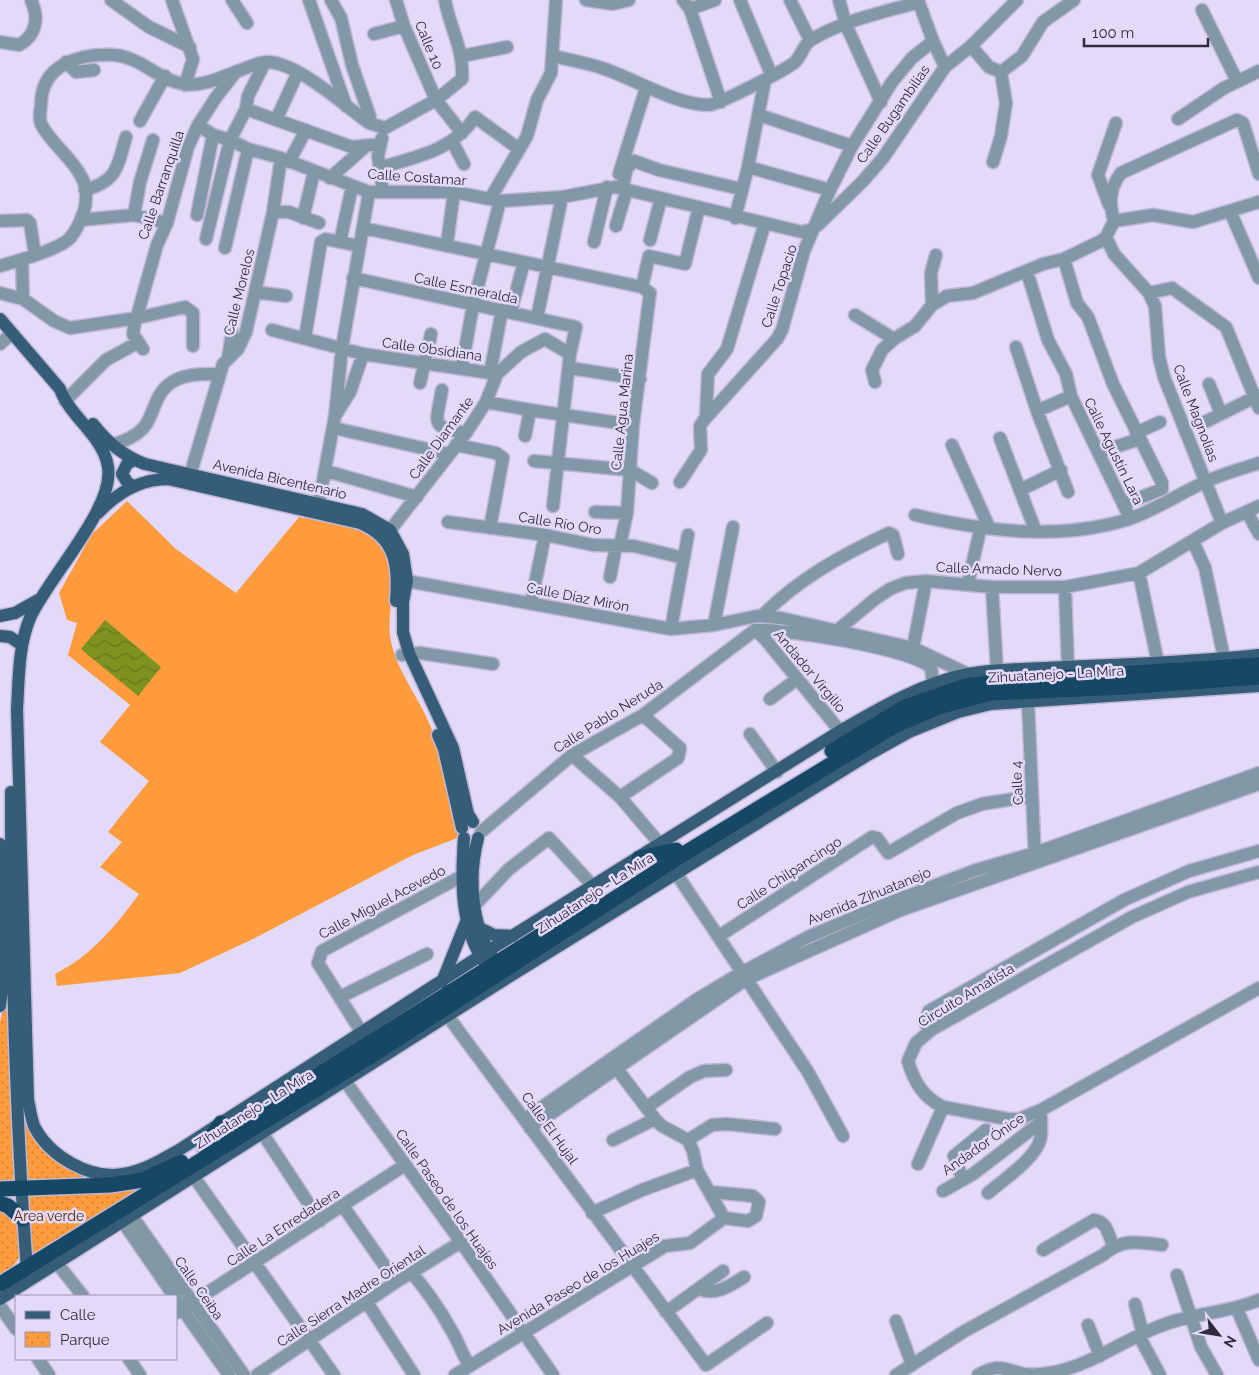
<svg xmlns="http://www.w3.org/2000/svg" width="1259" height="1375" viewBox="0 0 1259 1375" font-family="Raleway,sans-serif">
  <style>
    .park { fill: url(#park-dots) }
    .pitch { fill: #fe9b3c }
    .water { fill: url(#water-waves) }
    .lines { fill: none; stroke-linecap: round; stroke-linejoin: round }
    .minor-casing { stroke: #c0b7d4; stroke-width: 15 }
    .major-casing { stroke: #c0b7d4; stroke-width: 15 }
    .highway-casing { stroke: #c0b7d4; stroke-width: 18 }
    .minor { stroke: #8398a7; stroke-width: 12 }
    .major { stroke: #365d77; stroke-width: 12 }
    .highway { stroke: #164765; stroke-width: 15 }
    .labels { text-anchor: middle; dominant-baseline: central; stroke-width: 5; stroke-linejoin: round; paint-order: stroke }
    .street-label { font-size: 14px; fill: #322b3f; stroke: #e3daf9 }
    .park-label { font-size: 14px; fill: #552c00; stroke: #e3daf9 }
  </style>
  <defs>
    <pattern id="park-dots" width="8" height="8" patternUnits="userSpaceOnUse" patternTransform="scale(1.25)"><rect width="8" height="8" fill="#fe9b3c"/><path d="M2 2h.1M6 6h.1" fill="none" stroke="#ce7f34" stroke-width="1.8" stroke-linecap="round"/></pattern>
    <pattern id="water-waves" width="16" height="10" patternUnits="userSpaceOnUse" patternTransform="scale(1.25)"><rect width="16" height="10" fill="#7d921f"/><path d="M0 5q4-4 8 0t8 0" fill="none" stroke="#67771d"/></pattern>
  </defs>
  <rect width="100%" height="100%" fill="#e3daf9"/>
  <path class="park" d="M9 985 16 1185 0 1186V1022Z
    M22 1106C38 1145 51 1166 93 1179L26 1185Z
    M144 1186 30 1256 23 1194Z
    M0 1205 16 1216C21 1244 29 1259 0 1275Z"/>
  <path class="pitch" d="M127 501 176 549 236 593 299 517C322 522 370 526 384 546 400 570 387 610 390 636 395 670 420 698 432 730 446 764 449 802 460 837L413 855 253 939 180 973 57 986 55 974C92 955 115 927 139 894L100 867 122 842 108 832 149 781 100 742 130 705 68 655 77 623 67 620 59 593 92 534Z"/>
  <path class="water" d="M105 620 161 667 138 696 81 649Z"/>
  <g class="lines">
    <defs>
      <path id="minor" d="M111 0 149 27 190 47
        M172 0 193 59 185 85
        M232 0 247 23
        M309 0 346 106
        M331 0 341 18 352 65 370 117 369 123
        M396 0 404 26 436 100 462 133
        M586 0 613 4 629 0
        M683 0 690 9 721 102
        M740 0 771 74
        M790 0 810 40
        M839 0 846 25 881 102
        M918 0 933 41 945 67
        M690 9 715 0
        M1202 10 1237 81
        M374 34 404 26
        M0 42 19 45C37 35 39 17 31 0
        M971 46 989 67 1001 72
        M462 56 507 47
        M554 56C569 60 586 63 602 68 633 78 675 105 709 105 719 104 790 68 796 61 802 54 804 44 811 40 841 21 885 12 919 2
        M66 62 76 72 94 70
        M1001 72 1022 56 1043 22 1074 0
        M246 109 352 147 380 144
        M759 115 852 146
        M1178 119 1224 88 1259 71
        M276 120 298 72
        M140 121 165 76
        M198 125 213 135 230 140 248 149 281 158 369 192H454L500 201 562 197 615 187 802 232 813 229
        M382 138 378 156 383 192
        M452 141 464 164
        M289 162 306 130
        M993 162 1001 136 1006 103 1001 72
        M748 167 830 190
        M379 168C415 157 453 151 475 117L519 149
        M619 174 646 88
        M330 178 366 146
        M622 188 627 168 634 161 659 170 741 189
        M85 190C118 181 117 167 126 137
        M490 199 527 136 537 100 551 73 556 0
        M1109 205 1098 175 1116 123
        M1230 211 1259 278
        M273 212H289L319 223
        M134 215 140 182 153 140
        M197 215 213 135
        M303 218 314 172
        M735 218 748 167 765 80
        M81 220 134 215 167 223
        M0 221 27 220 30 223 35 255
        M1114 221C1109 202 1109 189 1121 173L1237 120 1243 123 1259 174
        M616 226 627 189
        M817 226 863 181 883 158 945 67 971 46 1017 0
        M363 228 642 287 650 293 633 425 627 513 620 545
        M1106 237 1114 254 1149 293 1155 306 1159 357 1164 377 1222 523
        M206 239 230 140 246 109 248 96 265 62
        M650 240 661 198
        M340 242 352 187
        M594 242 607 187
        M447 244 454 192
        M225 248 248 149
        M1064 259 1077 303 1088 317 1113 384 1162 483V489L1124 504
        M22 260 23 299
        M0 266C16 261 59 250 70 238 76 231 81 220 84 211 87 201 87 187 82 178 72 157 51 144 41 124 39 119 40 111 41 105 41 64 80 53 115 55 142 58 160 81 184 84 203 87 221 77 238 71 247 68 258 62 267 62 297 62 344 105 369 123L385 128 436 100 462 79C464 48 450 29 445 0
        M1027 272 1048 340 1066 374 1071 396 1127 512
        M353 278 576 327 570 354 553 506
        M642 287 649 256 685 264 699 207
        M255 292 286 296
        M0 293 23 299 54 321 70 328 137 318 185 307 193 313V346
        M1149 293 1172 288 1226 327 1259 408
        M932 305 931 273 936 255
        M511 311 524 262
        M855 315 894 339
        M537 318 562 197
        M272 330 363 354 497 374
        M305 338 321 242 326 239 359 246
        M0 344 11 334
        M1016 347 1037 411 1068 492
        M143 349 133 334 134 327 157 245 167 223 188 147 198 125 217 96 235 73
        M228 359 232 333
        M462 367 473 305 500 201
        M570 368 640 379
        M490 373 502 310
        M875 382 872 370 882 350 894 339 915 326 932 305 947 296 973 293 1043 264 1064 259 1101 241 1106 237 1114 221 1153 215 1193 222 1259 202
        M420 383 431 334
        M1209 384 1221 414
        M442 390C436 425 429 426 466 433
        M65 401 106 360 137 343
        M486 402 530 410 633 425
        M1037 411 1071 396
        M335 416 342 348 369 192
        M706 417 708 374 727 349 765 223
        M1201 424 1259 395
        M334 428 449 454
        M1136 433 1160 422
        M525 436 530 410
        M1000 438 1036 532
        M456 445 496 453 503 458 490 528
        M952 445 989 527
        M104 446C120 444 143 435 149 419 155 407 157 394 168 385 182 373 203 374 220 374
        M1099 452 1140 439
        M534 461 630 470 652 483
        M326 471 417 497
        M188 482 223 364 238 349 246 332 273 212 281 158
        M680 482 701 450 700 426 704 420 777 339 782 330 804 251 830 190 852 146 892 82 912 58 933 41
        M1020 490 1061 470
        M595 512 627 513
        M1247 512 1259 534
        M317 513 335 416 350 392 363 354
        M915 515C984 531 1060 541 1129 519 1156 510 1180 493 1205 482 1222 474 1241 469 1259 463
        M448 522 545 535 593 545 634 546 684 558
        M384 538 466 433 486 402 497 374 521 352 545 339 570 354
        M1193 541 1205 568 1224 658
        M1139 573 1158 663
        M610 577 616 546
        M407 581 671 629 714 625 757 616 781 618 913 648 968 674
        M968 583 981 526
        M992 587 997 671
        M1065 587 1068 667
        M531 603 545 535
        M762 616C798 579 842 555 889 533L893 535 898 554
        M714 625 733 527
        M671 629 688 535
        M755 630 765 639 840 731
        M833 634 875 599 890 589 905 583 926 581 992 587H1065L1139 573 1222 523 1259 506
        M913 648 926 581
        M402 655 420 653 493 664
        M770 699 797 679
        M1028 701 1035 861
        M750 734 777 772
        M572 755 620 797 660 844
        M620 797 678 758 680 748 643 715
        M481 832 572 755 643 715 755 630C789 629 905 648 931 667L933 685
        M1259 872 1188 892 1132 917 931 1030 916 1043 908 1061C914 1082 923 1097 943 1107L1008 1119H1019L1041 1110 1259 988
        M676 873 808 1072 843 1136
        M475 905 509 869 549 838 593 886
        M719 936 872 837 877 838 888 853 957 813 982 804 1032 796
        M340 997 427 954
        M441 1007 706 1365 767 1323
        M931 1030 925 1023 929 1011 1124 900 1189 871 1259 851
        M362 1033 318 963 322 951 462 876
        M617 1069 655 1119 662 1126 688 1140 693 1151 697 1170 724 1218
        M345 1081 461 1242 553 1375
        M647 1107 690 1077 704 1071 726 1070
        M525 1119 696 1000 741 973 808 937 883 905 976 870 1035 853 1259 773
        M530 1128 745 980 800 955 901 910 1259 784
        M263 1134 320 1221
        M613 1140 655 1119
        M688 1140 712 1125 727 1124 775 1129
        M918 1164 943 1107
        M194 1177 334 1375
        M963 1180 954 1156 986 1130
        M943 1191 973 1174 1041 1122
        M988 1193C1003 1180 1035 1159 1040 1140 1042 1133 1041 1125 1041 1117
        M343 1206 396 1282
        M592 1213 642 1190 697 1170
        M132 1216 244 1375
        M123 1222 174 1296
        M1043 1250 1094 1220C1107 1221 1109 1236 1113 1246
        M56 1262 83 1296
        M412 1273C426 1290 439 1308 450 1328 458 1340 461 1353 470 1366
        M1177 1275 1201 1347 1217 1375
        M699 1289C716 1296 729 1286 744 1277
        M176 1300 229 1375
        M366 1301 414 1375
        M1135 1304 1143 1334
        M0 1306 16 1329
        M1237 1309 1259 1360
        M666 1312 723 1271
        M176 1313 405 1165
        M896 1321 912 1365
        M1088 1325 1100 1356
        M1139 1336 1160 1375
        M38 1359 49 1375
        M129 1359 140 1375
        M257 1375 396 1282 461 1242
        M455 1375 665 1246 690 1243 724 1218 748 1221 756 1216 759 1202 753 1196 711 1192
        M896 1375 963 1332 1103 1255C1122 1238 1138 1242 1162 1245
        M978 1375C999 1363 1003 1369 1024 1374 1034 1375 1045 1374 1055 1372 1094 1364 1126 1338 1163 1325 1194 1313 1228 1313 1259 1300"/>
      <path id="major" d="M0 319 60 389C70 417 104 437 108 467 115 508 47 579 30 618 18 647 19 679 17 709L28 1100C30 1108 31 1118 34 1126 49 1156 90 1180 123 1174 144 1171 161 1160 179 1150L480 956 840 731C880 708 922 683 968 674 1000 668 1034 669 1066 667 1131 664 1195 662 1259 655
        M93 424C107 442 123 456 145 464L362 514 390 530 403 554 407 581 403 602V632L409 653 453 748 468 814 473 822
        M133 486 127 482 122 474 127 464 134 460
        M98 513C118 492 140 479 168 479L360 523C396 538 399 566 396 601
        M0 616 15 613 40 599
        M0 636 10 637 22 645
        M438 735 444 749 462 828
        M11 792C11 951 15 1111 27 1270
        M464 838C461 880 460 926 484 962
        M478 838C468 877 471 924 493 958
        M0 844C3 897 8 953 0 1006
        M476 926 494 935 513 936
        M442 982 466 922
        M0 1299 507 978 866 756 909 732 958 712 991 704 1259 686"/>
      <path id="highway" d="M832 751 905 707 965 686 1008 681 1259 665
        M639 858 676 850
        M225 1134 593 902
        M204 1147 221 1123
        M0 1189 110 1185 143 1180 181 1162
        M0 1203 8 1206 23 1219
        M0 1284 382 1049 682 855 894 726 938 707 991 693 1124 687 1259 677"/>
    </defs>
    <use href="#minor" class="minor-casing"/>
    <use href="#major" class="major-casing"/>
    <use href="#highway" class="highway-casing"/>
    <use href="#minor" class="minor"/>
    <use href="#major" class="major"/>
    <use href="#highway" class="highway"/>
  </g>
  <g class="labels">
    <g class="street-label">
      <text transform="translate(429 45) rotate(67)">Calle 10</text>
      <text transform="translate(893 114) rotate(-55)">Calle Bugambilias</text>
      <text transform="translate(417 177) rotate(4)">Calle Costamar</text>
      <text transform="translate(161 185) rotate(-71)">Calle Barranquilla</text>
      <text transform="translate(779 286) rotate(-72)">Calle Topacio</text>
      <text transform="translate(466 288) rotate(12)">Calle Esmeralda</text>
      <text transform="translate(239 292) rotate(-76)">Calle Morelos</text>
      <text transform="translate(432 349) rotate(8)">Calle Obsidiana</text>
      <text transform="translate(622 412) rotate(-84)">Calle Agua Marina</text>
      <text transform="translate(1196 413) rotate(69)">Calle Magnolias</text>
      <text transform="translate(441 438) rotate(-54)">Calle Diamante</text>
      <text transform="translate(1114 451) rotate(64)">Calle Agustín Lara</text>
      <text transform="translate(280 479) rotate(13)">Avenida Bicentenario</text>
      <text transform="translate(560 523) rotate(9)">Calle Río Oro</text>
      <text transform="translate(999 569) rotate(2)">Calle Amado Nervo</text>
      <text transform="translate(578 597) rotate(11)">Calle Díaz Mirón</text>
      <text transform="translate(810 671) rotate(50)">Andador Virgilio</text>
      <text transform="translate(1056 674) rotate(-3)">Zihuatanejo - La Mira</text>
      <text transform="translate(608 716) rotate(-32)">Calle Pablo Neruda</text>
      <text transform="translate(1017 783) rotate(-93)">Calle 4</text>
      <text transform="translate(789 873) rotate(-33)">Calle Chilpancingo</text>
      <text transform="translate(595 893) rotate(-33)">Zihuatanejo - La Mira</text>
      <text transform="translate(869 896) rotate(-22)">Avenida Zihuatanejo</text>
      <text transform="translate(382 902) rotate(-28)">Calle Miguel Acevedo</text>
      <text transform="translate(966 995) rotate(-31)">Circuito Amatista</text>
      <text transform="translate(254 1109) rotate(-32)">Zihuatanejo - La Mira</text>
      <text transform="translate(550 1128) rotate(54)">Calle El Hujal</text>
      <text transform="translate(983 1144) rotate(-35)">Andador Ónice</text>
      <text transform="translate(447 1199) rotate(55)">Calle Paseo de los Huajes</text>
      <text transform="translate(283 1227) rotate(-33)">Calle La Enredadera</text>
      <text transform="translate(578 1283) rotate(-31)">Avenida Paseo de los Huajes</text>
      <text transform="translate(199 1288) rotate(55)">Calle Ceiba</text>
      <text transform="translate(351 1296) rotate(-33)">Calle Sierra Madre Oriental</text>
    </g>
    <g class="park-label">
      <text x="49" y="1216">Area verde</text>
    </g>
  </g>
  <rect x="15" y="1295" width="162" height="65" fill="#e3daf9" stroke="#9c94af"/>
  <rect x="25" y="1311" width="25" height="8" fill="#365d77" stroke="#9c94af"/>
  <text x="60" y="1320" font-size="15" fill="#322b3f">Calle</text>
  <rect x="25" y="1332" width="25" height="15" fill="url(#park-dots)" stroke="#9c94af"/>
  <text x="60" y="1345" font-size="15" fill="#322b3f">Parque</text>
  <g transform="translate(1219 1335) rotate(121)" stroke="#e3daf9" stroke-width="4" paint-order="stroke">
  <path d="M0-4L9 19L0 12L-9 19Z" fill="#322b3f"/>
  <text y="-8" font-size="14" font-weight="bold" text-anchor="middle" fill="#322b3f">N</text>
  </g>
  <path d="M1084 38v8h124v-8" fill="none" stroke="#322b3f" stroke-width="2.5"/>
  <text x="1092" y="38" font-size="15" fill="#322b3f" stroke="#e3daf9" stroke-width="4" paint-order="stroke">100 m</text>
</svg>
